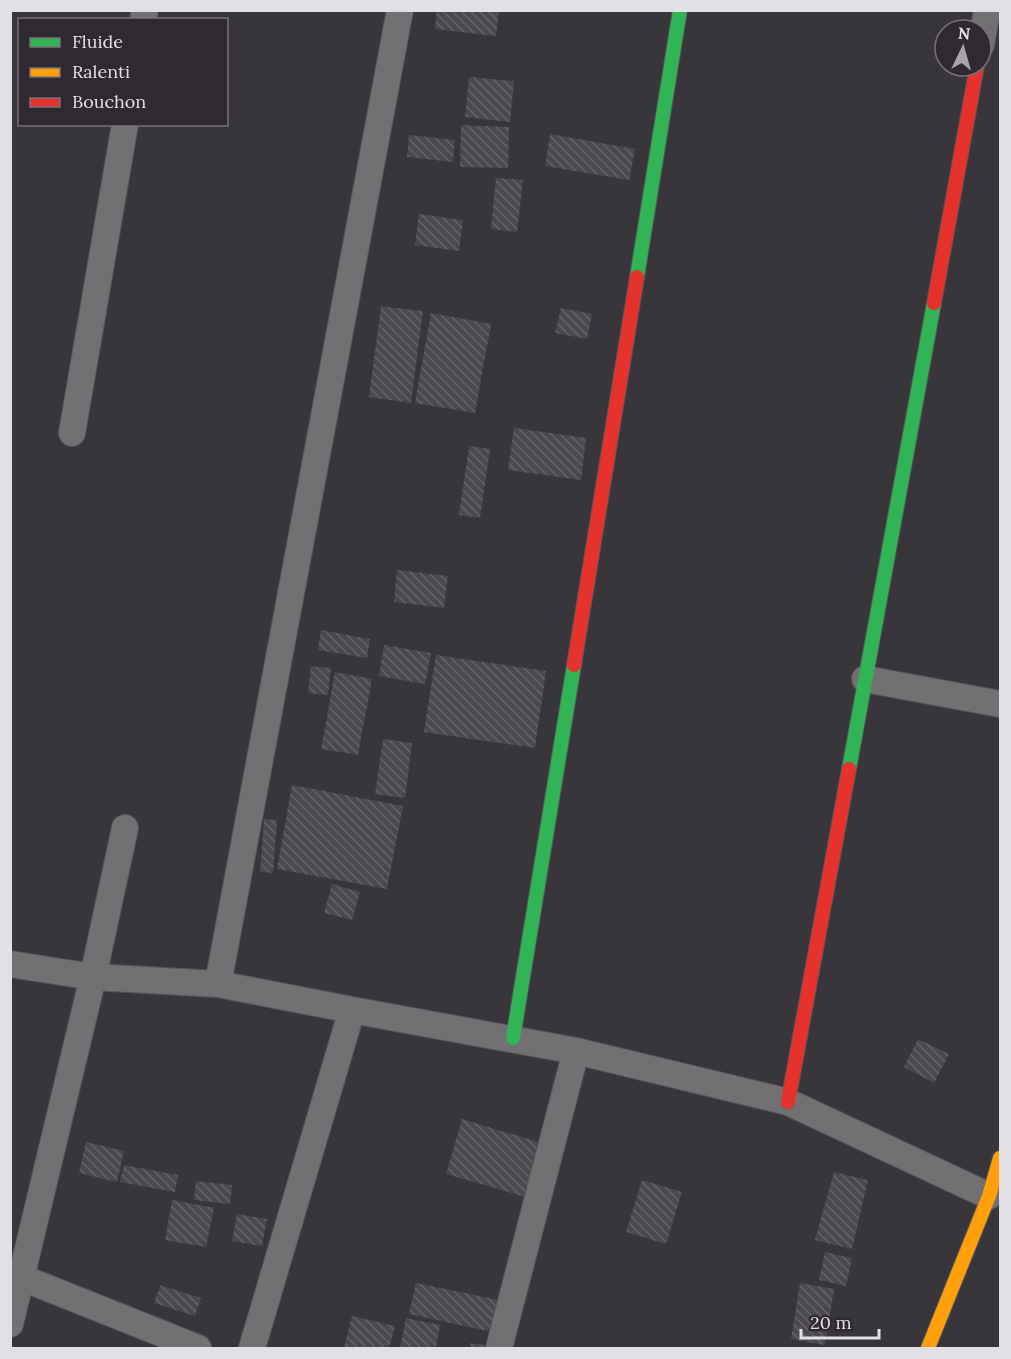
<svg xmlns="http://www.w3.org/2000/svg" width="1011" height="1359" font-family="Lora,serif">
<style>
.building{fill:url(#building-back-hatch)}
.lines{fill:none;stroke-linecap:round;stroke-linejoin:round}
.street-casing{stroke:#565458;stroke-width:28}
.fast-casing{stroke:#565458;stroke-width:16}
.slow-casing{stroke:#565458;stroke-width:16}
.jam-casing{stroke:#565458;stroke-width:16}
.street{stroke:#737074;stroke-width:26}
.fast{stroke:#30b455;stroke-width:14}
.slow{stroke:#ff9f0a;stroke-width:14}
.jam{stroke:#e5322d;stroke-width:14}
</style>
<defs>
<pattern id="building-back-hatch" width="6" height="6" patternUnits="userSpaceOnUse" patternTransform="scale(1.5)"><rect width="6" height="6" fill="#4c494e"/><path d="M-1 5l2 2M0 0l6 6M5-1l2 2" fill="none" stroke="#666367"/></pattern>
</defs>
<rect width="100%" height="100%" fill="#38353b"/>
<path class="building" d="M 437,10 L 499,11 L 496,36 L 435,29 Z
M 469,77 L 514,81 L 510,122 L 465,117 Z
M 461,125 L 509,127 L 508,168 L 460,167 Z
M 550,134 L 635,149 L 629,180 L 545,166 Z
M 409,135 L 455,140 L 453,162 L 407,157 Z
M 496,178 L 523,180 L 517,232 L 491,229 Z
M 419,214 L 463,220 L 459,251 L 415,245 Z
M 381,306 L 423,311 L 411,403 L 369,397 Z
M 561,308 L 592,314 L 587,339 L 555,333 Z
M 431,313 L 491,324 L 475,413 L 415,403 Z
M 514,428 L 586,438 L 581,480 L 508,470 Z
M 469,446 L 490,449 L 480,518 L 459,515 Z
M 397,570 L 448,576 L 444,608 L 394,602 Z
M 321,630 L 370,639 L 367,658 L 318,650 Z
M 384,645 L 431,653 L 425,684 L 379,676 Z
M 436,655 L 546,671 L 535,748 L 424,732 Z
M 311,666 L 331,668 L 328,695 L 308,693 Z
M 335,672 L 372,679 L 358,755 L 321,749 Z
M 383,739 L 412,743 L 405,798 L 375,794 Z
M 292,785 L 403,806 L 387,889 L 277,869 Z
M 264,819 L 277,820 L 273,873 L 260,872 Z
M 332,884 L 360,892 L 352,920 L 324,913 Z
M 918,1039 L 949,1054 L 934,1083 L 904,1067 Z
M 462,1119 L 545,1144 L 529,1198 L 446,1174 Z
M 86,1142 L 124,1151 L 117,1182 L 79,1173 Z
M 124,1165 L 178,1175 L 175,1192 L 120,1182 Z
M 834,1172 L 868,1180 L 852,1249 L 815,1240 Z
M 642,1180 L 682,1192 L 666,1244 L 626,1232 Z
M 196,1181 L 232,1185 L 230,1204 L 194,1200 Z
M 172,1200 L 214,1208 L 206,1247 L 165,1240 Z
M 237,1214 L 267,1219 L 262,1246 L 232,1241 Z
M 825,1252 L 852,1258 L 846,1286 L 819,1280 Z
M 416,1283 L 499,1300 L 492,1332 L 409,1314 Z
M 800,1283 L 834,1289 L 825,1345 L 791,1339 Z
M 160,1285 L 201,1298 L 195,1316 L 154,1303 Z
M 352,1316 L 395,1326 L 389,1348 L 344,1348 Z
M 406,1318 L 440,1325 L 436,1348 L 400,1348 Z
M 471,1343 L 494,1347 L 494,1348 L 470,1348 Z"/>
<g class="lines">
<defs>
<path id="street" d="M 143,20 L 145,10
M 981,45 L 987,10
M 72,433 L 125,124
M 865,679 L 1000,704
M 10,964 L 93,977 L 218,984 L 352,1010 L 576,1051 L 788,1102 L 989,1196
M 218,984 L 400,10
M 10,1273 L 198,1348
M 10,1324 L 93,977 L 125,828
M 252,1348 L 352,1010
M 499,1348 L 576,1051"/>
<path id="fast" d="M 637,277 L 680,10
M 849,769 L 934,303
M 513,1038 L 574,665"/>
<path id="slow" d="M 928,1348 L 989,1196 L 1000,1158"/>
<path id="jam" d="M 934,303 L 977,66
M 574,665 L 637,277
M 788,1102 L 849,769"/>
</defs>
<use href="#street" class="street-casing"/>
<use href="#fast" class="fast-casing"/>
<use href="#slow" class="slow-casing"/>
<use href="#jam" class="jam-casing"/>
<use href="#street" class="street"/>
<use href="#fast" class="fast"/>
<use href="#slow" class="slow"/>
<use href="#jam" class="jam"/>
</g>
<rect width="1011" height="1359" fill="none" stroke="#e2dfe5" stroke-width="24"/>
<rect x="18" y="18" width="210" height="108" fill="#2f2932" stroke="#77727a" stroke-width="1.5"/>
<rect x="30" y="38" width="30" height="9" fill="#30b455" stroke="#77727a" stroke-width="1.5"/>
<text x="72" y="48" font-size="18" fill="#e2dfe5">Fluide</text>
<rect x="30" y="68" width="30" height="9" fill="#ff9f0a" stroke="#77727a" stroke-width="1.5"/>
<text x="72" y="78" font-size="18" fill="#e2dfe5">Ralenti</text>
<rect x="30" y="98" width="30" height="9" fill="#e5322d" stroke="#77727a" stroke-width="1.5"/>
<text x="72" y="108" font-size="18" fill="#e2dfe5">Bouchon</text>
<g transform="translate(963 48) rotate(5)"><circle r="28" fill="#2f2932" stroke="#77727a" stroke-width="1.5"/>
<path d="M0-4.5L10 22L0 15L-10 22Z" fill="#a6a4aa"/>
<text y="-9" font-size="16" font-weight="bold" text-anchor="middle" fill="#e2dfe5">N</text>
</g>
<path d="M801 1329v9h78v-9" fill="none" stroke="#e2dfe5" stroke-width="3"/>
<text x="810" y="1329" font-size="18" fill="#e2dfe5" stroke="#2f2932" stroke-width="4.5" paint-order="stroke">20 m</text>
</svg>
